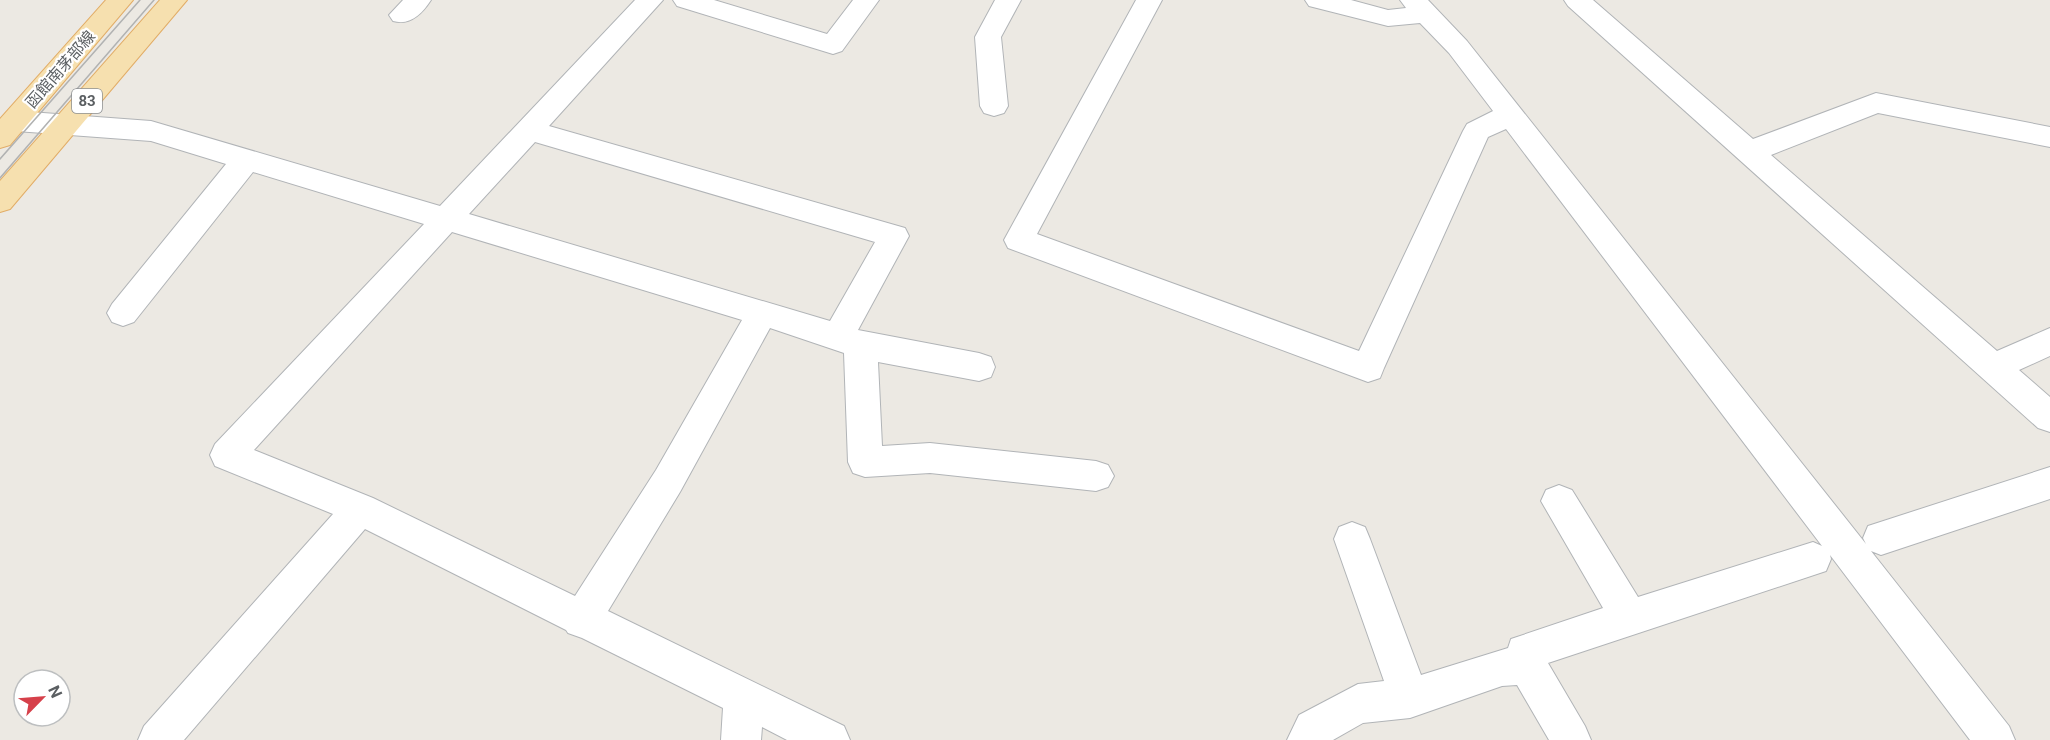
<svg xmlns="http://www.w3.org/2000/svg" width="2050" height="740" font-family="Roboto,'Noto Sans JP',sans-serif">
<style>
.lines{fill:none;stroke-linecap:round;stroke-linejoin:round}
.minor-casing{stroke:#b1b4b7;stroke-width:2}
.major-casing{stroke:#e2ad67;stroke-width:2}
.minor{fill:#fff;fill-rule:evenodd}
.major{fill:#f6e0af;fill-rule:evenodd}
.tram{stroke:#b1b2b2;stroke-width:1.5}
.labels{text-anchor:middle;stroke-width:4.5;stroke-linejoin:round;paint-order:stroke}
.shield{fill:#fff;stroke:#8c8f91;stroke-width:1.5}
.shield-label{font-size:15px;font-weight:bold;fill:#5b5f62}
.street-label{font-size:16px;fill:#5b5f62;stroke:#fff}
</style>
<rect width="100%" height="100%" fill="#ece9e3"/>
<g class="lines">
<defs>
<path id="minor" d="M 403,0 L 431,0 C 422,14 410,26 393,21 L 389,15 Z
M 635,0 L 663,0 L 549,126 L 905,228 L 909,236 L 858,330 L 979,353 L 991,357 L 995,367 L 991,377 L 979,381 L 878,362 L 882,446 L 930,443 L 1096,461 L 1108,465 L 1114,476 L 1108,487 L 1096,491 L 930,473 L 865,477 L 853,473 L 848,462 L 844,353 L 770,328 L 680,492 L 608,611 L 844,726 L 850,740 L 787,740 L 762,727 L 761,740 L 721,740 L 723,708 L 582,638 L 568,633 L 566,630 L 365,529 L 184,740 L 138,740 L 144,726 L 333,514 L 215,466 L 210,455 L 215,444 L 424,224 L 253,172 L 134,322 L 123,326 L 112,322 L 107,313 L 112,304 L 226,164 L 151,141 L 16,131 L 6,128 L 2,121 L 6,114 L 16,111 L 151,121 L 440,206 ZM 535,142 L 875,242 L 830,321 L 469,214 ZM 452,232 L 742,320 L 656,470 L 575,596 L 373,498 L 254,450 Z
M 673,0 L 714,0 L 827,34 L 853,0 L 879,0 L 842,51 L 833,54 L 677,6 Z
M 995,0 L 1021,0 L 1001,37 L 1008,106 L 1004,113 L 994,116 L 984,113 L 980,106 L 975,37 Z
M 1136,0 L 1162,0 L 1037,234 L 1359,351 L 1463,131 L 1467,124 L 1493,111 L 1449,53 L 1420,23 L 1388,26 L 1309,6 L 1305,0 L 1351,0 L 1388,10 L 1406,8 L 1400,0 L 1428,0 L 1467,41 L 1866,544 L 1863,538 L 1868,526 L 2050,467 L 2050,499 L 1881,555 L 1871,551 L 2009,726 L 2015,740 L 1970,740 L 1830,555 L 1831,559 L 1826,571 L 1548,663 L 1585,726 L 1591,740 L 1549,740 L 1517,685 L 1502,686 L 1410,718 L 1363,723 L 1333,740 L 1287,740 L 1299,715 L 1358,684 L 1384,681 L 1334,539 L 1339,527 L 1352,522 L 1365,527 L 1370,539 L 1421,675 L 1508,648 L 1511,639 L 1603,608 L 1541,501 L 1546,490 L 1559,485 L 1572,490 L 1638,597 L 1813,542 L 1822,546 L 1506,129 L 1488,137 L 1384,368 L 1380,378 L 1368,382 L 1008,248 L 1004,240 Z
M 1564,0 L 1593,0 L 1753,139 L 1876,93 L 2050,127 L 2050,147 L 1878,113 L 1771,155 L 1997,351 L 2050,328 L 2050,356 L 2019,370 L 2050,397 L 2050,432 L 2038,428 L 1568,6 Z"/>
<path id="major" d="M 106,0 L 133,0 L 10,145 L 0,148 L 0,119 Z
M 160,0 L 187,0 L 10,209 L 0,212 L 0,181 Z"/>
</defs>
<use href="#minor" class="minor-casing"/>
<use href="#major" class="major-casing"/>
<use href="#minor" class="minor"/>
<use href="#major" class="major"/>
<path class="tram" d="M 0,159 L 140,0
M 0,178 L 154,0"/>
</g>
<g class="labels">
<rect class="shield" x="72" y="89" width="30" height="24" rx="4.5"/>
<g class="shield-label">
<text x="87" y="106">83</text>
</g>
<g class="street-label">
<text transform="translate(60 69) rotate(-49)" y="6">函館南茅部線</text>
</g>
</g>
<g transform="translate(42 698) rotate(65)"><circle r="28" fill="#ffffff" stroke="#bdbfc0" stroke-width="1.5"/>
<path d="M0-4.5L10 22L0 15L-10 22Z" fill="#d6404a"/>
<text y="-9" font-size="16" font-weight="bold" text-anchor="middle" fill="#5b5f62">N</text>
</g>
</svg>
